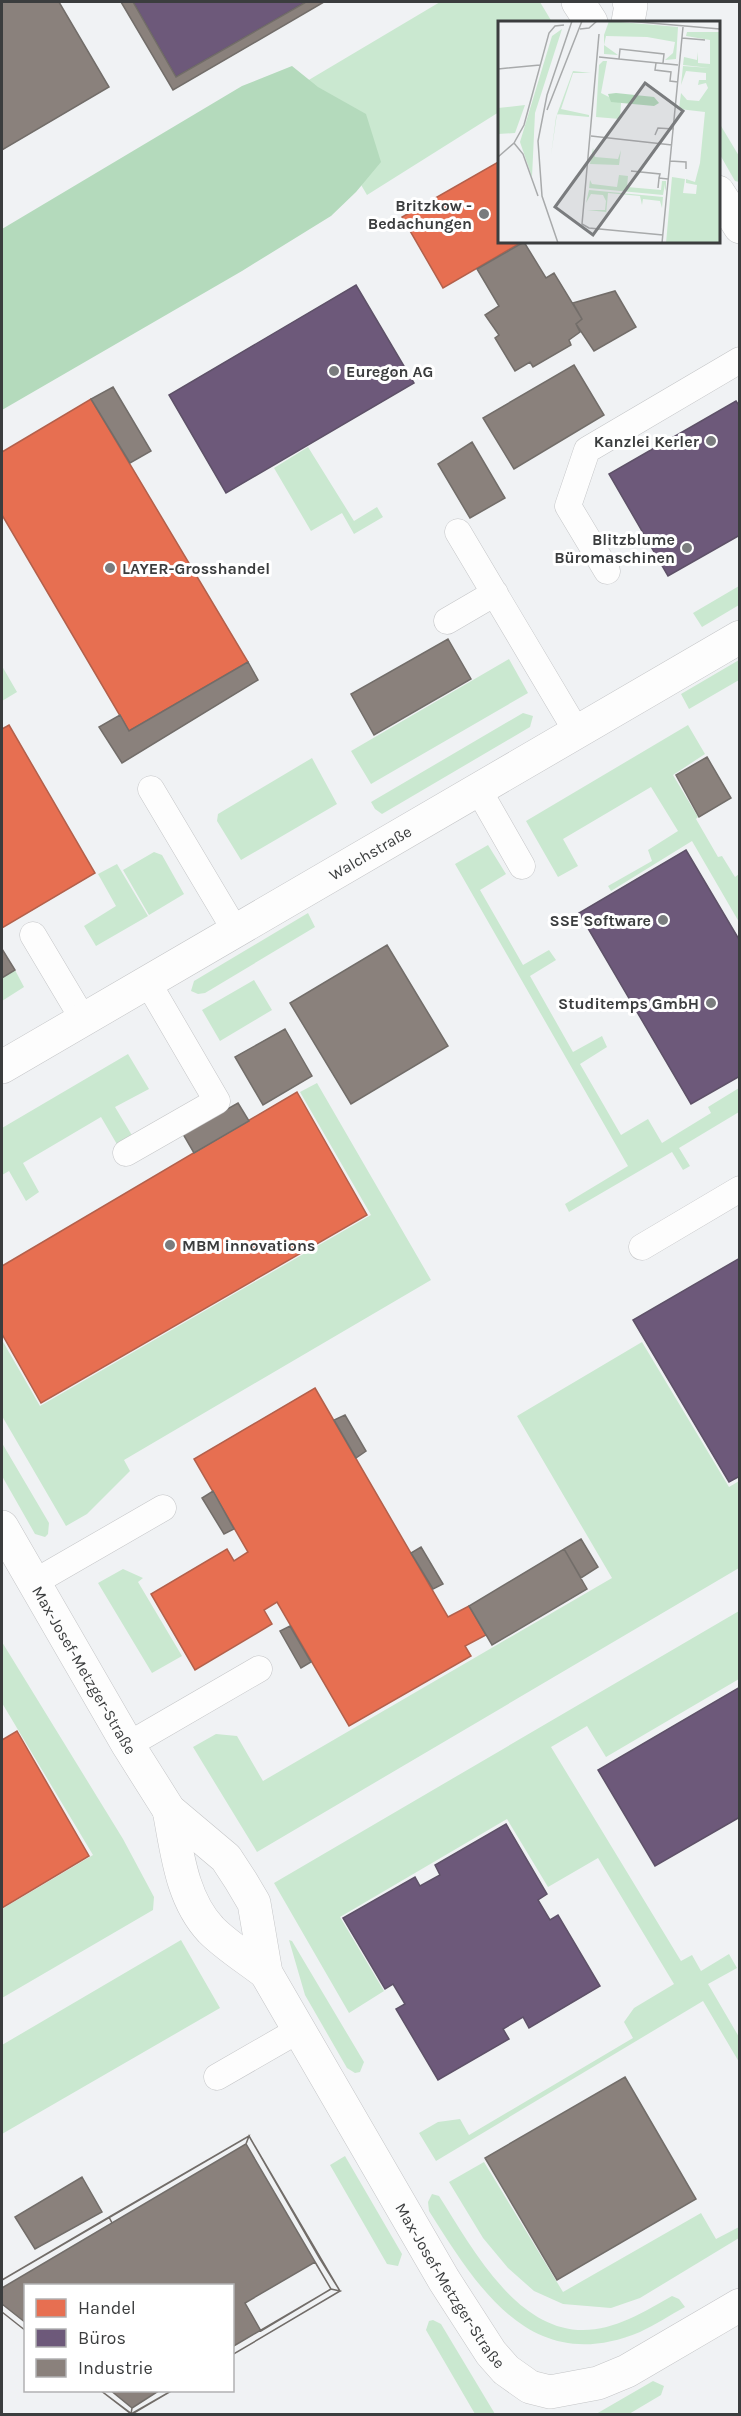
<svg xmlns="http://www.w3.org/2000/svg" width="741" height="2416" font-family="Karla,sans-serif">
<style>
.green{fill:#cae8d0}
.forest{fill:#b4dabc}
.shops{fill:#e76f51;stroke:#b3604b;stroke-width:1.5}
.offices{fill:#6d597a;stroke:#5e5168;stroke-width:1.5}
.industry{fill:#8a817c;stroke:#726d69;stroke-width:1.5;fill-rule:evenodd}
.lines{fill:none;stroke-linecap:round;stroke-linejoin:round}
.lane-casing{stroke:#c4c5c7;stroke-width:27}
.street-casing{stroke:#c4c5c7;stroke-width:34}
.secondary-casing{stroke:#c4c5c7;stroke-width:34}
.lane{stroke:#fdfdfd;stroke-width:26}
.street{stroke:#fdfdfd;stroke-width:33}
.secondary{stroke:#fdfdfd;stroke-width:33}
.poi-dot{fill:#7a7c7e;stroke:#fff;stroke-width:2}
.labels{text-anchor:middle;stroke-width:6;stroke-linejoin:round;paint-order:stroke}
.poi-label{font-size:16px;font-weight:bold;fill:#3b3d3e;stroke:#fff;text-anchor:end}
.street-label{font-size:16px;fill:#3b3d3e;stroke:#fff}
.inset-road{fill:none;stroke:#a8aaab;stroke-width:1.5}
.view{fill:#7a7c7e;fill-opacity:0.15;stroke:#7a7c7e;stroke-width:3}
.inset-edge{fill:none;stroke:#3b3d3e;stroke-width:3}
</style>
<rect width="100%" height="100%" fill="#f0f2f4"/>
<path class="green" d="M 440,2 L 540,2 L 552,22 L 500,22 L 499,112 L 367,195 L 302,84 Z
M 718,121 L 739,156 L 739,182 L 735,181 L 719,153 Z
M 308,447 L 354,521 L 377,507 L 383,517 L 354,534 L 342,513 L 311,531 L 274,468 Z
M 739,586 L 739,605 L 702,627 L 693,613 Z
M 509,659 L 528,693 L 371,784 L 351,751 Z
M 739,660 L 739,680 L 689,709 L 681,694 Z
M 2,666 L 17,692 L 2,701 Z
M 523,713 L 533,716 L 530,727 L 382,814 L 375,809 L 371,802 Z
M 688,725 L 705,754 L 673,775 L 698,817 L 696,819 L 718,857 L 722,856 L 735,877 L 739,874 L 739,922 L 692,841 L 611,891 L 608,886 L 652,861 L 648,850 L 678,831 L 651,787 L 563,839 L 578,866 L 558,877 L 526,821 Z
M 312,758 L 337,804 L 241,860 L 217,821 L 218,814 Z
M 488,845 L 506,874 L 480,890 L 523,965 L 549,950 L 556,960 L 530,976 L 573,1052 L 602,1036 L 607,1047 L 580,1064 L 621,1135 L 648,1119 L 662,1143 L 711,1113 L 708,1107 L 739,1088 L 739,1112 L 679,1148 L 690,1166 L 683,1170 L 672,1152 L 569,1212 L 565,1204 L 628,1166 L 455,864 Z
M 154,852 L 162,855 L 184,894 L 149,915 L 123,870 Z
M 117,864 L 148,916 L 96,946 L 84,926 L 116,906 L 98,874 Z
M 308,913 L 315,927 L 205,993 L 198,994 L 191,991 L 194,981 Z
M 15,970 L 24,987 L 2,1001 L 2,978 Z
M 254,980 L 272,1010 L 220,1041 L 202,1010 Z
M 128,1054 L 149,1089 L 115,1107 L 133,1137 L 118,1146 L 101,1117 L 23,1163 L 39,1192 L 26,1201 L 9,1171 L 2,1175 L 2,1128 Z
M 317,1083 L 431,1280 L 124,1460 L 130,1471 L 87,1514 L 66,1526 L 2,1416 L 2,1340 L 40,1406 L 371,1215 L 300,1092 Z
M 642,1342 L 729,1487 L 739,1481 L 739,1568 L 257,1852 L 193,1747 L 216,1734 L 237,1736 L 263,1781 L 612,1578 L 517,1416 Z
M 2,1443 L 49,1523 L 48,1534 L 45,1537 L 35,1534 L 2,1476 Z
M 123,1569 L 143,1578 L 138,1582 L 182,1656 L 152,1673 L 98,1583 Z
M 739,1611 L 739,1679 L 606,1757 L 587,1726 L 551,1747 L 681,1961 L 692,1955 L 701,1971 L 729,1954 L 737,1968 L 708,1984 L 739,2037 L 739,2062 L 703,2001 L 436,2161 L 419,2133 L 438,2122 L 460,2119 L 469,2135 L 633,2038 L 624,2022 L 634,2008 L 674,1984 L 598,1858 L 548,1887 L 507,1819 L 340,1917 L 384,1991 L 349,2013 L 274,1883 Z
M 2,1642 L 123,1839 L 154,1897 L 153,1910 L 2,1998 L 2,1909 L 93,1855 L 2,1703 Z
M 181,1940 L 220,2008 L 2,2134 L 2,2045 Z
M 289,1940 L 292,1941 L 364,2062 L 360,2072 L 355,2073 L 347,2068 L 305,1995 Z
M 345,2156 L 402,2254 L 398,2266 L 387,2264 L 330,2165 Z
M 484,2162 L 563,2292 L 701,2213 L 716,2239 L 739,2227 L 739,2238 L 640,2298 L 611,2308 L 563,2304 L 534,2291 L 508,2268 L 483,2238 L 449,2182 Z
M 432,2194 L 439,2196 C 471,2246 515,2330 583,2330 C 615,2330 644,2312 672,2296 L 679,2299 L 685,2307 C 670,2315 655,2325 640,2332 C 532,2377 479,2290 429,2211 L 428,2202 Z
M 433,2320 L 441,2324 L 495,2414 L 475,2414 L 426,2330 L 429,2321 Z
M 653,2381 L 664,2386 L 661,2395 L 629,2414 L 596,2414 Z"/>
<path class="forest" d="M 292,66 L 318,87 L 366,114 L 381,162 L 356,192 L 331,216 L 242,271 L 2,410 L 2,229 L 242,86 Z"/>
<path class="shops" d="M 500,161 L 500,242 L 522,242 L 443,288 L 402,217 Z
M 91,399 L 248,662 L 129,731 L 2,515 L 2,452 Z
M 9,725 L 95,873 L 2,928 L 2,729 Z
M 297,1092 L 367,1215 L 41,1403 L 2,1334 L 2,1266 Z
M 315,1388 L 448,1617 L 469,1606 L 486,1635 L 465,1646 L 471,1656 L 349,1726 L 277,1602 L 264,1610 L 272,1624 L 195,1670 L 151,1594 L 227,1549 L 234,1561 L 248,1552 L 194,1459 Z
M 17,1731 L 89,1856 L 2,1908 L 2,1740 Z"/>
<path class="offices" d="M 133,2 L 306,2 L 176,77 Z
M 356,285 L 414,383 L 226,493 L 169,395 Z
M 736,401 L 740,407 L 740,535 L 668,576 L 609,474 Z
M 686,850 L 740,941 L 740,1076 L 691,1104 L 579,913 Z
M 740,1258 L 740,1476 L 729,1482 L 633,1320 Z
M 740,1687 L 740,1817 L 655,1866 L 598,1770 Z
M 506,1824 L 547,1894 L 538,1900 L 550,1920 L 558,1915 L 600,1986 L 529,2028 L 523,2017 L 503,2029 L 509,2039 L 438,2080 L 396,2009 L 405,2004 L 393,1984 L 385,1989 L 343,1918 L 415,1877 L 420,1886 L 440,1875 L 435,1865 Z"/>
<path class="industry" d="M 2,2 L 59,2 L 109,87 L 2,150 Z
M 121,2 L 133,2 L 176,77 L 306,2 L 324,2 L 173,90 Z
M 524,242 L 546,278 L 554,273 L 582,319 L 576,324 L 580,332 L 569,340 L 571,345 L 533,367 L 530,362 L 515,371 L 495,338 L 499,335 L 485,315 L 499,306 L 477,269 Z
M 615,291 L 636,327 L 594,351 L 576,324 L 582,319 L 573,303 Z
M 574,365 L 604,415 L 514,469 L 483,418 Z
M 113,387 L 151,451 L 130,463 L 91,399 Z
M 472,442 L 505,498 L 470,518 L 438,464 Z
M 448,639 L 471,679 L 374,735 L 351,694 Z
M 248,662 L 258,680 L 122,763 L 99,727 L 120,715 L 129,731 Z
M 707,757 L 731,798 L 699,817 L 676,775 Z
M 387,945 L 448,1046 L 351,1104 L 290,1003 Z
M 2,949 L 15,970 L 2,978 Z
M 285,1029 L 312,1076 L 263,1105 L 235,1057 Z
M 238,1103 L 249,1121 L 194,1153 L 183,1134 Z
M 345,1415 L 366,1451 L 356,1458 L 334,1420 Z
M 213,1491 L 234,1529 L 224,1534 L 202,1498 Z
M 581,1539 L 598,1567 L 581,1578 L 564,1549 Z
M 421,1547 L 443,1584 L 433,1589 L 411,1553 Z
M 564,1549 L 587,1589 L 492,1645 L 469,1606 Z
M 290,1626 L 311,1662 L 301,1668 L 280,1631 Z
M 625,2077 L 696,2199 L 557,2280 L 485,2158 Z
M 249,2136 L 340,2291 L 232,2355 L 232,2286 L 26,2286 L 26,2331 L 2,2312 L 2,2280 ZM 315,2262 L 331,2289 L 261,2331 L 245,2303 Z
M 249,2136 L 320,2259 L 340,2291 L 331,2289 L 246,2144 Z
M 249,2136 L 246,2144 L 112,2223 L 109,2217 Z
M 82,2177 L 102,2212 L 35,2249 L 15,2217 Z
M 109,2217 L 112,2223 L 2,2288 L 2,2280 Z
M 331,2289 L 340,2291 L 232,2355 L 232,2347 Z
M 2,2304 L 26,2323 L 26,2331 L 2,2312 Z
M 100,2390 L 173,2390 L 132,2414 Z
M 100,2390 L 110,2390 L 132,2408 L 131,2414 Z
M 160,2390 L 173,2390 L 131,2414 L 132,2408 Z"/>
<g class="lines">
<defs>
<path id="lane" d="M 458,532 L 577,732
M 607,571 L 568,506 L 587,450 L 740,360
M 447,621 L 495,593
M 151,789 L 235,930
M 478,789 L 522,866
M 33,935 L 83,1019
M 126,1153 L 217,1101 L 147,981
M 642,1247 L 740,1189
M 33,1583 L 163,1508
M 128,1745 L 259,1669
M 217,2077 L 297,2031"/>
<g id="street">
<path id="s1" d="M 2,1067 L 740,637"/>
<path id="s2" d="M 2,1527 L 128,1745 L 169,1810 L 226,1858 L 241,1881 L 254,1903 L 266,1973 L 444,2280 L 491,2353 L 506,2370 L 530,2387 L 550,2392 L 598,2383 L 627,2371 L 740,2305"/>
<path d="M 169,1810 C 177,1851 181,1898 211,1930 C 227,1946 248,1959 266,1973"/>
</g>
<path id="secondary" d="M 578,2 L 591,22
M 628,22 L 631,5 L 629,2
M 718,192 L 740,227"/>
</defs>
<use href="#lane" class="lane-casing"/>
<use href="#street" class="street-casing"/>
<use href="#secondary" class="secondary-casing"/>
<use href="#lane" class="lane"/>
<use href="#street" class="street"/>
<use href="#secondary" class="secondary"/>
</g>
<g class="poi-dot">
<circle cx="484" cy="214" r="6"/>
<circle cx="334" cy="371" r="6"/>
<circle cx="711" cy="441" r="6"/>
<circle cx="687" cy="548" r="6"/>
<circle cx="110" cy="568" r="6"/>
<circle cx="663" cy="920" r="6"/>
<circle cx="711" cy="1003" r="6"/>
<circle cx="170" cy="1245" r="6"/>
</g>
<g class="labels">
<g class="poi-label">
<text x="472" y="211">Britzkow -<tspan x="472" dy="18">Bedachungen</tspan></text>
<text x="346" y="377" text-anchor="start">Euregon AG</text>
<text x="699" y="447">Kanzlei Kerler</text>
<text x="675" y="545">Blitzblume<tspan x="675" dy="18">Büromaschinen</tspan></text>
<text x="122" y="574" text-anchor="start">LAYER-Grosshandel</text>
<text x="651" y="926">SSE Software</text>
<text x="699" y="1009">Studitemps GmbH</text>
<text x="182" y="1251" text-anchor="start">MBM innovations</text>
</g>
<g class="street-label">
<text dy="6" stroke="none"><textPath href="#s1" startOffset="426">Walchstraße</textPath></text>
<text dy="6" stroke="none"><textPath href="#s2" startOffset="165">Max-Josef-Metzger-Straße</textPath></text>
<text dy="6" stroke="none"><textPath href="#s2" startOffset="890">Max-Josef-Metzger-Straße</textPath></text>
</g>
</g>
<g transform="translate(498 21)">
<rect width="222" height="222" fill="#f0f2f4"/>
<path d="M 111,0 L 180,6 L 178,38 L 167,39 L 175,32 L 177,21 L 149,16 L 108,15 L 106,24 L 120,34 L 106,33 L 106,14 ZM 64,8 L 37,92 L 34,156 L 22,121 L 54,15 ZM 189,11 L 222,11 L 222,222 L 168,222 L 174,156 L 187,158 L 185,172 L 198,173 L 199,164 L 188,162 L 188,158 L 197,161 L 202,142 L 207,91 L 181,88 L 183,72 L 189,79 L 201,80 L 210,67 L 208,62 L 200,64 L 201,59 L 208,59 L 208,52 L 188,50 L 183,64 L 185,45 L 212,47 L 185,44 L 186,36 L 199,39 L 200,31 L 200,42 L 212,43 L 212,19 L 188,15 ZM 105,40 L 109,40 L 103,72 L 123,82 L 122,98 L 98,96 L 101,44 ZM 75,50 L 93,52 L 75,52 L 63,88 L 91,94 L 91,96 L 59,93 L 53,134 L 58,96 ZM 27,84 L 17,112 L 0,113 L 0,87 ZM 95,127 L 97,136 L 120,138 L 123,129 L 121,144 L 92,143 ZM 121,154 L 130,155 L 129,166 L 163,169 L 164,160 L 168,160 L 168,167 L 167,170 L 167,163 L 165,174 L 91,167 L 92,159 L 94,163 L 119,166 ZM 91,169 L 165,176 L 164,187 L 162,180 L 145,178 L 144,184 L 142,175 L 110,172 L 107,205 L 108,191 L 89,189 L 107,189 L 108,180 L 105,174 L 93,173 L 88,182 Z" fill="#cae8d0"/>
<path d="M 118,72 L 156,76 L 161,82 L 156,85 L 113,81 L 110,73 Z" fill="#b4dabc"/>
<path class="inset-road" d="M 129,0 L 222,8M 82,8 L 91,7 L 99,0M 101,13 L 84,203 L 91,207 L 165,214M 184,17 L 207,19M 101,36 L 180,44M 121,38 L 122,28 L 166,33 L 165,42M 158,42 L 157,49 L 173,51 L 172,60 L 180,61M 0,48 L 42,44M 49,89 L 84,0M 157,114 L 160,107 L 176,108M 93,115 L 174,124M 16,122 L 25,133 L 40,175M 0,136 L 16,122 L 26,104 L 51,12 L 57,5 L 66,4M 172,140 L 188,141 L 188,148M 133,150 L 162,153 L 161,157M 160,167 L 161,157 L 170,158M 60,222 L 44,175 L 40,120 L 49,74 L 74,0M 164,222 L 185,6"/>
<path class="view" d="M 147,62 L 185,90 L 95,214 L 57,186 Z"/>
<rect width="222" height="222" class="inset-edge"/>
</g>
<rect width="741" height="2416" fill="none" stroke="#3b3d3e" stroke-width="6"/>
<rect x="24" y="2284" width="210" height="108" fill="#ffffff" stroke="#b1b1b2" stroke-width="1.5"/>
<rect x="36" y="2299" width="30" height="18" fill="#e76f51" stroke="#b1b1b2" stroke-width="1.5"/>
<text x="78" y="2314" font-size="18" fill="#3b3d3e">Handel</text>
<rect x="36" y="2329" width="30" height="18" fill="#6d597a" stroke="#b1b1b2" stroke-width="1.5"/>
<text x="78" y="2344" font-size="18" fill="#3b3d3e">Büros</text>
<rect x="36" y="2359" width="30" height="18" fill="#8a817c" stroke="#b1b1b2" stroke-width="1.5"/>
<text x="78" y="2374" font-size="18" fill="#3b3d3e">Industrie</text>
</svg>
